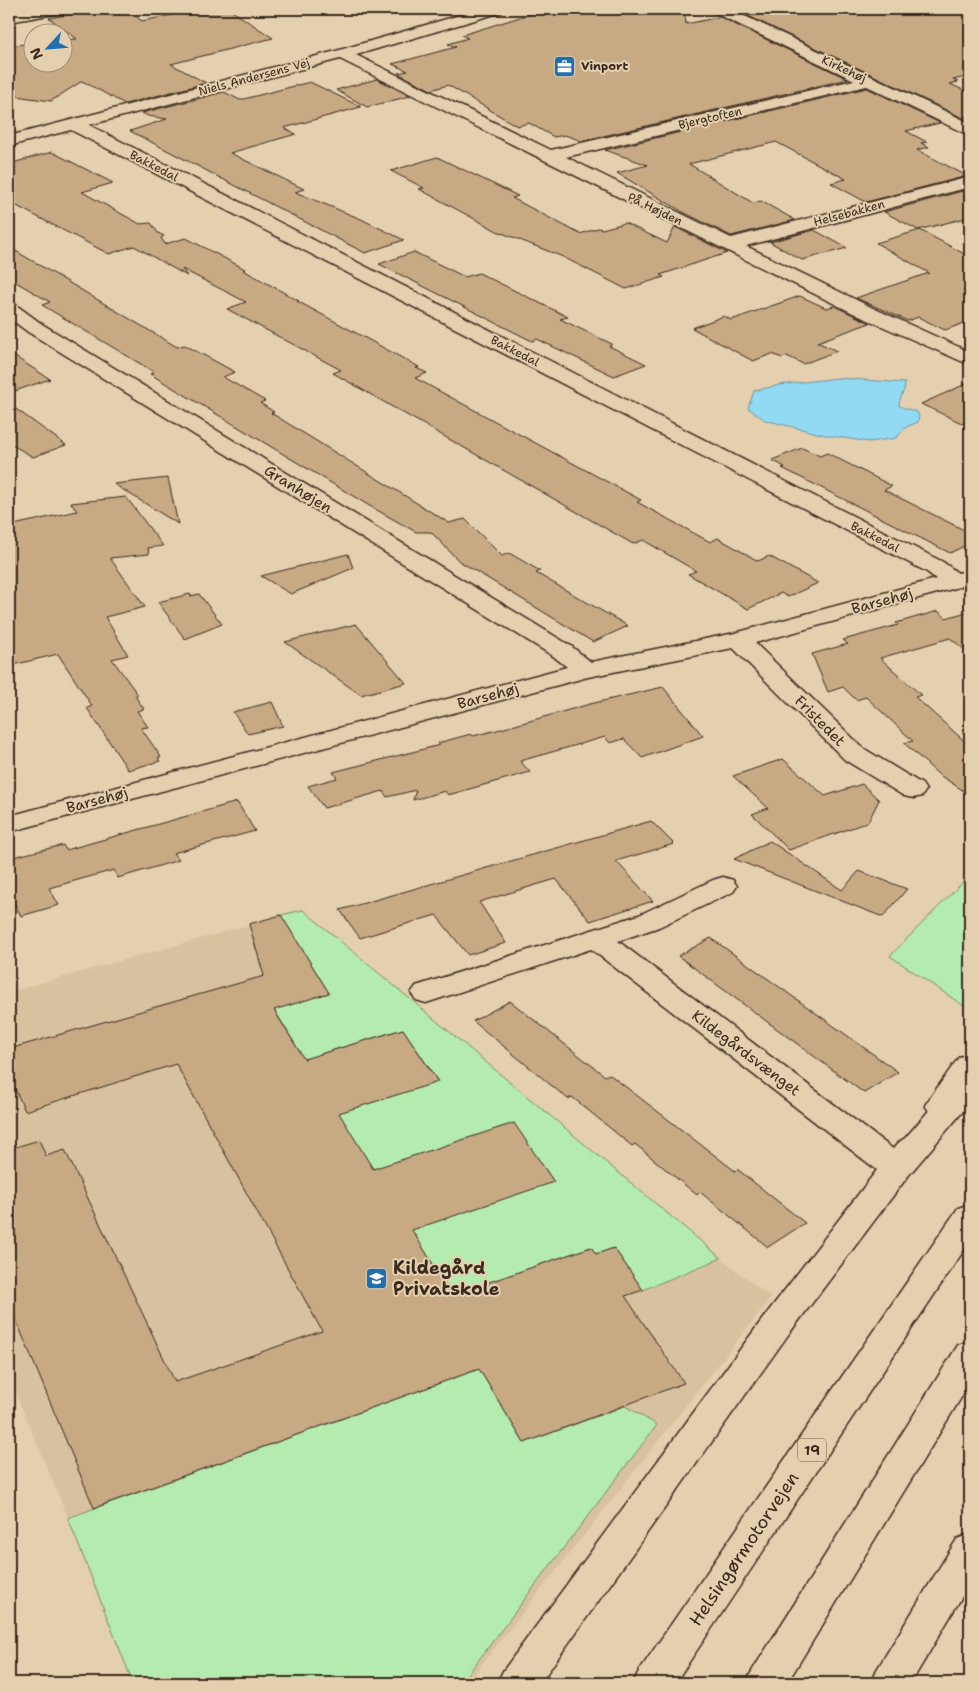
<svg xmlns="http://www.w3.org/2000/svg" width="979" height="1692" font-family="'Shantell Sans',sans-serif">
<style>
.built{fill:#d8c19e}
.green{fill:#b4ecaf;stroke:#788b66}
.water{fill:#92daf4;stroke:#6f949e}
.building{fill:#c7a984;stroke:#3b2a1e}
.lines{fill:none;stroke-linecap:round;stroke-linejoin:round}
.minor-casing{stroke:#3b2a1e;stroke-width:3}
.highway-casing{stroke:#3b2a1e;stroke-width:3}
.minor{fill:#e4cfae;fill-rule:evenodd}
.highway{fill:#e4cfae;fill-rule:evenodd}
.labels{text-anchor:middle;stroke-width:4;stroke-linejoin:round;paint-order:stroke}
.far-poi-label{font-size:12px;font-weight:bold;fill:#3b2a1e;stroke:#e4cfae;text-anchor:start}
.far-street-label{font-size:12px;fill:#3b2a1e;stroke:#e4cfae}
.shield{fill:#e4cfae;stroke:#6e5c49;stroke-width:1}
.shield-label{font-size:14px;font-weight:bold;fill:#3b2a1e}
.street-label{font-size:15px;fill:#3b2a1e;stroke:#e4cfae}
.near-poi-label{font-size:18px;font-weight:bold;fill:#3b2a1e;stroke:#e4cfae;text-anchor:start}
.near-street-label{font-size:18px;fill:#3b2a1e;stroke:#e4cfae}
</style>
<rect width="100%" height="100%" fill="#e4cfae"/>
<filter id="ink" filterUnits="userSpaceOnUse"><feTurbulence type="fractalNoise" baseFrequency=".02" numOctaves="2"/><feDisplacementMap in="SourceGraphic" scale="10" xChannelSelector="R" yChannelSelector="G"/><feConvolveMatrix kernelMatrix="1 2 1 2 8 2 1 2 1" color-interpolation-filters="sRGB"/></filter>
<g filter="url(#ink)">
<path class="built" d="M 303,910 L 659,1208 L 771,1298 L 467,1683 L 133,1683 L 68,1518 L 9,1377 L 9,992 Z"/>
<path class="green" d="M 970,875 L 970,1010 L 890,956 Z
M 303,910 L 721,1258 L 643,1290 L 614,1248 L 596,1254 L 591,1247 L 452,1295 L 397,1206 L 554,1182 L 513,1123 L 387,1192 L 325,1092 L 354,1108 L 438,1081 L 403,1029 L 320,1054 L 316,1079 L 262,989 L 288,1005 L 329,993 L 281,915 Z
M 479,1369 L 524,1443 L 625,1406 L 657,1425 L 461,1683 L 133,1683 L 68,1518 Z"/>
<path class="water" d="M 838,378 L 905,383 C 905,392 899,397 899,406 L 917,412 L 919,416 L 918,422 L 906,427 L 896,438 L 870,442 L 825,435 L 765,420 L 748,408 L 754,391 L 779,385 Z"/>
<path class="building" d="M 100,9 L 126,9 L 142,21 L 203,9 L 229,9 L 273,38 L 171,64 L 206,83 L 125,104 L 82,81 L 51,101 L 9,95 L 9,46 L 32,43 L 32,62 L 62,62 L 62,40 L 77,39 L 49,18 Z
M 546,9 L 684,9 L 686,24 L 720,17 L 848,79 L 582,141 L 565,135 L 554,137 L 529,123 L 517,126 L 448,85 L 431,90 L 398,73 L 408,71 L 392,64 L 456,47 L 448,44 L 468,38 L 462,35 Z
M 760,9 L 970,9 L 970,76 L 953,80 L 958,82 L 950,84 L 970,93 L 970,116 L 963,118 L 742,13 Z
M 377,79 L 410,96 L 367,107 L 336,90 Z
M 310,82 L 361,107 L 284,128 L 296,134 L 230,153 L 304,189 L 295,192 L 361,219 L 404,240 L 365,253 L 130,131 L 167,119 L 148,116 L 142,113 L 224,92 L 240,100 Z
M 867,88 L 940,123 L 906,131 L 927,142 L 921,143 L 929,147 L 917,150 L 967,176 L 866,202 L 831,183 L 846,179 L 776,142 L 689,164 L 753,203 L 761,201 L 795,220 L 731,236 L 683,212 L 617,173 L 648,165 L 605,150 Z
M 52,152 L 113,183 L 82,192 L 140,224 L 151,223 L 158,233 L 164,236 L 161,238 L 165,244 L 186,238 L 245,269 L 243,270 L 299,301 L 297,301 L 419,367 L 416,368 L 427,373 L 415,378 L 641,500 L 637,502 L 710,542 L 718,538 L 758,561 L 769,556 L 818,583 L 788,597 L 781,593 L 748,609 L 688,574 L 696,571 L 643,540 L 633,544 L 333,373 L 341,370 L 227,309 L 246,302 L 182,269 L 187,276 L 134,246 L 109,254 L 9,202 L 9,164 Z
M 437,157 L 518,196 L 512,198 L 580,234 L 598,228 L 602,229 L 625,223 L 667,243 L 675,227 L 727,253 L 660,275 L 664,277 L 626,289 L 563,257 L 497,231 L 419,189 L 424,188 L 391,171 Z
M 970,189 L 970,217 L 918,230 L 884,212 Z
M 814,230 L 847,248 L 802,260 L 770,242 Z
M 920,230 L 970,257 L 970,321 L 945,330 L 918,317 L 908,321 L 856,298 L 929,273 L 876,243 Z
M 9,247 L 177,347 L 185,345 L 235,372 L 223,377 L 265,401 L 260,403 L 274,412 L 271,413 L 449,523 L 465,519 L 502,556 L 509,553 L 540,571 L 536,573 L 628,626 L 593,642 L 459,561 L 431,532 L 416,532 L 368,505 L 150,374 L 154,372 L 42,305 L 50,302 L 9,278 Z
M 414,252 L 465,277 L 479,273 L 568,317 L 560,319 L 612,344 L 609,346 L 646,364 L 614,376 L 537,339 L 532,341 L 379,264 Z
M 800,296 L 826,308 L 834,306 L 870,323 L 817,342 L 837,351 L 803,364 L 787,356 L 782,358 L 772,354 L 753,361 L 692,328 L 724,316 L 731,320 Z
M 9,353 L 50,379 L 9,393 Z
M 970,382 L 970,427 L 921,404 Z
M 9,404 L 66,445 L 33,457 L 9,443 Z
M 802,448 L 820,456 L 827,453 L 892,486 L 884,490 L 970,533 L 970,543 L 950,553 L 782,468 L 785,467 L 772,460 Z
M 168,478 L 178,524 L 114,484 Z
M 126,497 L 163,546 L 148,548 L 149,554 L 110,558 L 145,607 L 105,617 L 128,655 L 112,659 L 138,695 L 135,696 L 144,709 L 137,711 L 148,727 L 141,728 L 161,757 L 158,758 L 160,761 L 128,770 L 87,708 L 92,706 L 58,654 L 9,666 L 9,526 L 77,511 L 71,503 Z
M 348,554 L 353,568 L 291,594 L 261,576 Z
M 190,594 L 191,596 L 199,594 L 222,624 L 185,639 L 158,602 Z
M 938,611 L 946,618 L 970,611 L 970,654 L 950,638 L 880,658 L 921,695 L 915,697 L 970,746 L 970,795 L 938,774 L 904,743 L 913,741 L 866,697 L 856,700 L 843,687 L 828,692 L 812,654 L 848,644 L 843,640 L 898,625 L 896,623 Z
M 356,624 L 406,683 L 361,695 L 285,642 Z
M 663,687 L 703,736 L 642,758 L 624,739 L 610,743 L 605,737 L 520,761 L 530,772 L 448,795 L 445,791 L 413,800 L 416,790 L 387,797 L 383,791 L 324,808 L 308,786 L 337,778 L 333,772 L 440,745 L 438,743 L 471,734 L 473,736 L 501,729 L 590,704 Z
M 272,702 L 283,726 L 248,734 L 233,712 Z
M 783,759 L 825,796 L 862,784 L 879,800 L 868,822 L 789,850 L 752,814 L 768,808 L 733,776 Z
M 237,802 L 255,831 L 173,853 L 179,860 L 118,878 L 114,870 L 49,888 L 59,905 L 21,916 L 9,892 L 9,858 L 63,845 L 66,850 Z
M 651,821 L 674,844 L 616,861 L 653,901 L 590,921 L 556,879 L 479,902 L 506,943 L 468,955 L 436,915 L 360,938 L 340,910 Z
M 770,841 L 842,890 L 859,871 L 907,889 L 883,917 L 734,859 Z
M 281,915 L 329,993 L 274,1010 L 304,1059 L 403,1029 L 438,1082 L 339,1113 L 373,1169 L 514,1123 L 554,1182 L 412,1230 L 452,1295 L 591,1247 L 596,1254 L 614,1248 L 643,1290 L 625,1296 L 684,1383 L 524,1443 L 479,1369 L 94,1508 L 9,1303 L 9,1149 L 39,1140 L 46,1156 L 65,1150 L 175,1382 L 322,1331 L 176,1064 L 25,1111 L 9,1076 L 9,1049 L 264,976 L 249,924 Z
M 711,938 L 898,1072 L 864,1093 L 678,956 Z
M 510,1001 L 605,1076 L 609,1074 L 735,1171 L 737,1169 L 805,1223 L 768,1247 L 700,1192 L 697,1195 L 635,1144 L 632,1146 L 572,1097 L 568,1099 L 473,1021 Z"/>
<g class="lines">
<defs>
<path id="minor" d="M 30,9 L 63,9 L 60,12 L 55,14 L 9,22 L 9,12 Z
M 481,9 L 505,9 L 502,12 L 356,55 L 551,150 L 854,80 L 713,12 L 710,9 L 730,9 L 970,123 L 970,134 L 964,133 L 867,86 L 566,157 L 731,238 L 970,177 L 970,187 L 746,246 L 873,308 L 970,352 L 970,365 L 859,316 L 340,59 L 89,125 L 943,562 L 958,573 L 970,570 L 970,584 L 755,643 L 863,748 L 922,784 L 926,790 L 922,796 L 913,798 L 904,796 L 845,760 L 733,648 L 588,677 L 9,832 L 9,816 L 567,667 L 553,656 L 28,332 L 9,318 L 9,303 L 16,305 L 42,324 L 571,646 L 591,662 L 735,633 L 936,579 L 927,572 L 71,130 L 9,146 L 9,136 L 336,51 Z
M 723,877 L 733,880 L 737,886 L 733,892 L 659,927 L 618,941 L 893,1149 C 902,1137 909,1135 923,1139 L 928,1147 L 908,1176 L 788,1335 L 540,1683 L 497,1683 L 503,1671 L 764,1317 L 877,1170 L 591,949 L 426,1003 L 416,1000 L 411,993 L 416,986 L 639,915 L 713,880 Z
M 970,1054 L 970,1087 L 952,1113 L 941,1116 L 930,1113 L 925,1105 L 959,1057 Z
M 970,1534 L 970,1583 L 911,1683 L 870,1683 L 876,1671 L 957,1539 Z"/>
<path id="highway" d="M 970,1073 L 970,1103 L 908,1176 L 897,1179 L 886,1176 L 881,1168 L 886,1160 L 959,1076 Z
M 970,1204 L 970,1241 L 675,1683 L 633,1683 L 639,1671 L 958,1208 Z
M 970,1341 L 970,1383 L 787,1683 L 746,1683 L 752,1671 L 958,1345 Z"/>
</defs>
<use href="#minor" class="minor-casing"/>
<use href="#highway" class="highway-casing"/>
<use href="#minor" class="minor"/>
<use href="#highway" class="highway"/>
</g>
</g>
<defs>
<symbol id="office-square" viewBox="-11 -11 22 22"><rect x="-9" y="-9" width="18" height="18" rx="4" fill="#1f6fb2" stroke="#e4cfae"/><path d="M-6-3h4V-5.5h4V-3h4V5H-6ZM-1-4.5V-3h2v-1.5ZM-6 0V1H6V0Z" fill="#fff"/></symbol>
<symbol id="school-square" viewBox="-11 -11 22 22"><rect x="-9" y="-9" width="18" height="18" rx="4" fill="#1f6fb2" stroke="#e4cfae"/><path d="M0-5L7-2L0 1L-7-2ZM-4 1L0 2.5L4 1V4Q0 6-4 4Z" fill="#fff"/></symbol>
</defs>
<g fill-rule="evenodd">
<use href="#office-square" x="552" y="54" width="25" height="25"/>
<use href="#school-square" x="364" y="1266" width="25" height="25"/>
</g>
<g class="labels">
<g class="far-poi-label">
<text x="581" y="70">Vinport</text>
</g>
<g class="far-street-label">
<text transform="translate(844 69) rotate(25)" y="4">Kirkehøj</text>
<text transform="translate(254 77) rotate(-15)" y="4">Niels Andersens Vej</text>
<text transform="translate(710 118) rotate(-13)" y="4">Bjergtoften</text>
<text transform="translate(154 166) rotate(27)" y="4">Bakkedal</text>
<text transform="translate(655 209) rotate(26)" y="4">På Højden</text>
<text transform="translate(849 213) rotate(-15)" y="4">Helsebakken</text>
<text transform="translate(515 351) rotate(27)" y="4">Bakkedal</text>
<text transform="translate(875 537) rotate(27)" y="4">Bakkedal</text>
</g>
<rect class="shield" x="798" y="1438.5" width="28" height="23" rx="4"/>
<g class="shield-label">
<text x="812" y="1455">19</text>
</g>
<g class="street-label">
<text transform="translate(298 489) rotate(32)" y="5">Granhøjen</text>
<text transform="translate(882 601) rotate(-15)" y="5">Barsehøj</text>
<text transform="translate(488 696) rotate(-15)" y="5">Barsehøj</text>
<text transform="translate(820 721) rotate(45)" y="5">Fristedet</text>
<text transform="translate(97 800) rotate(-15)" y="5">Barsehøj</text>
<text transform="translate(746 1053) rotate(37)" y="5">Kildegårdsvænget</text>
</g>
<g class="near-poi-label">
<text x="393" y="1274">Kildegård<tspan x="393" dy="21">Privatskole</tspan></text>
</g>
<g class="near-street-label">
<text transform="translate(744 1549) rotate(-56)" y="6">Helsingørmotorvejen</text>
</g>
</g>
<rect width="979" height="1692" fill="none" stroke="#e4cfae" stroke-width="30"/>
<rect x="15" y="15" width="949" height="1662" fill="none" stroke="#3b2a1e" stroke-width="2" filter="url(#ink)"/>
<g transform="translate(48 48) rotate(244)"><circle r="24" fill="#e4cfae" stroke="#a08d74"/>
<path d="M0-4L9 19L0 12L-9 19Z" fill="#1f6fb2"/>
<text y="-8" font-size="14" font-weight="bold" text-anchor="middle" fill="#3b2a1e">N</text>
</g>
</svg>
